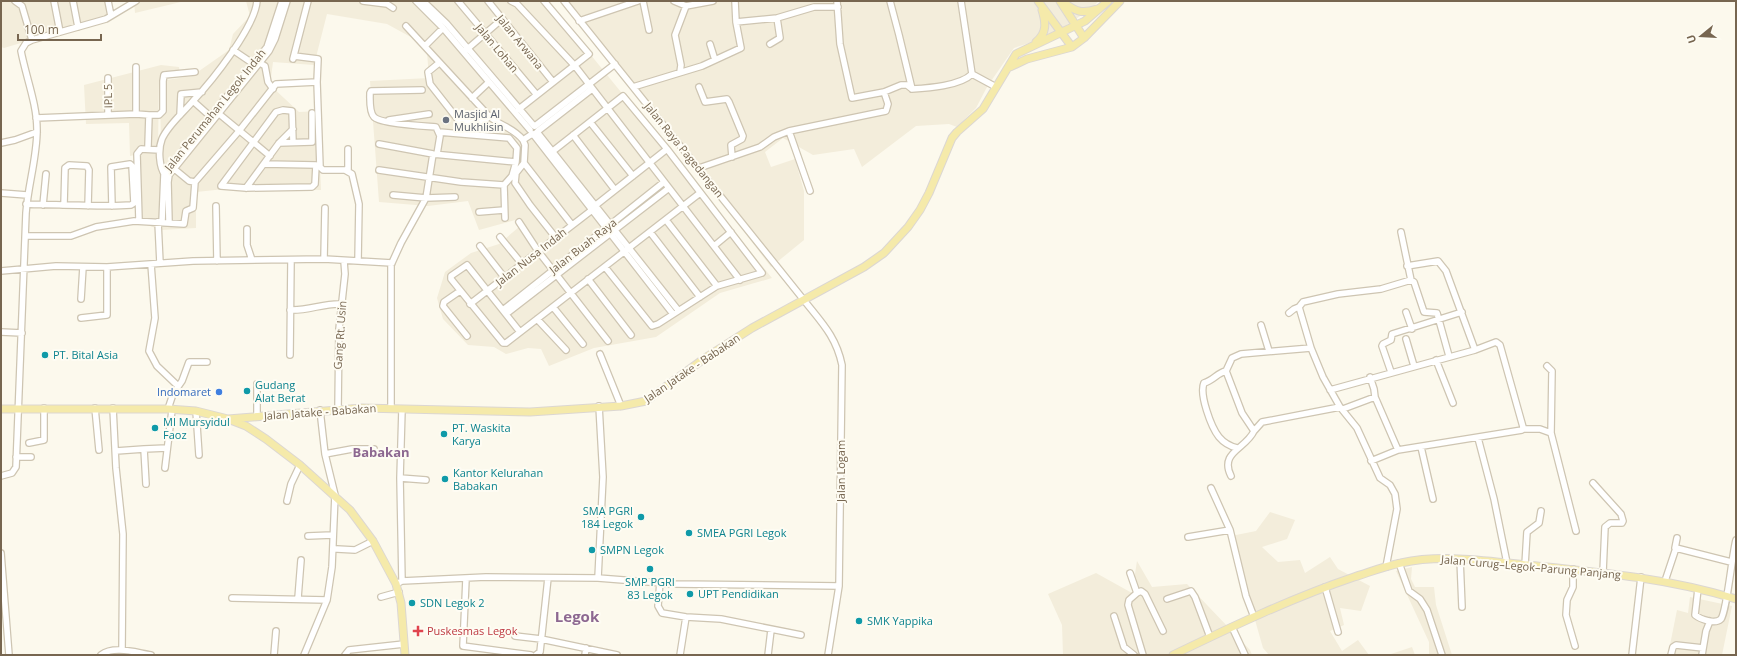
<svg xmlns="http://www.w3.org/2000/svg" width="1737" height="656" font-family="'Open Sans',sans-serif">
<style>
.residential{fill:#f3eddb}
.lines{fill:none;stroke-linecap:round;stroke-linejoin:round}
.minor-casing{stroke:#cec5b2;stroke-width:8}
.major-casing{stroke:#dcd7d2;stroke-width:9}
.minor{stroke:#fff;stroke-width:5.5}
.major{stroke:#f5eaaa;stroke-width:7}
.worship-dot{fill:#6b7280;stroke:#fefcf3;stroke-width:1.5}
.culture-dot{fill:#0f9aa8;stroke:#fefcf3;stroke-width:1.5}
.shop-dot{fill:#3f7fe0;stroke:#fefcf3;stroke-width:1.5}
.health-dot{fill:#e0444e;stroke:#fefcf3;stroke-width:1.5}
.labels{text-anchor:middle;stroke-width:4;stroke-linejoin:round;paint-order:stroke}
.street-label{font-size:11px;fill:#776650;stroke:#fefcf3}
.worship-label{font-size:11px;fill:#5b616d;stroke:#fefcf3;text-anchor:start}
.culture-label{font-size:11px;fill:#0d838f;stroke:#fefcf3;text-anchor:start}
.shop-label{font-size:11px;fill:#366cbe;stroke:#fefcf3;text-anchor:end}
.health-label{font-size:11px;fill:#be3a42;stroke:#fefcf3;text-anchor:start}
.quarter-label{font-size:13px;font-weight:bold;fill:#8d6891;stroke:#fefcf3}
.district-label{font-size:15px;font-weight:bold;fill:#8d6891;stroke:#fefcf3}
</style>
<rect width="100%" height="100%" fill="#fcf9ed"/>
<path class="residential" d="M 1,1 L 109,1 L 108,17 L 4,48 L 1,47 Z
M 134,1 L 185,1 L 135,13 Z
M 246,1 L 547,1 L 772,278 L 720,293 L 656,337 L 594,348 L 549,366 L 541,349 L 528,348 L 506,354 L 494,347 L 468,345 L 443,319 L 437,298 L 445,272 L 471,253 L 499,244 L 519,227 L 519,219 L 479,230 L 468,201 L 428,206 L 379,202 L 370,81 L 429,78 L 427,52 L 418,41 L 387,24 L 327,14 L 314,65 L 273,62 L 270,85 L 299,112 L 318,111 L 321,190 L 234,188 L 196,192 L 196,228 L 161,230 L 139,222 L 139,154 L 130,156 L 129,123 L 86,124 L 84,85 L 161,65 L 179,67 L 180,76 L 159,80 L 158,148 L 161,150 L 160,81 L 192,76 L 229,50 L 233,34 L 250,16 Z
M 566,1 L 1099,1 L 1089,10 L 1051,36 L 1014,48 L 987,87 L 976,108 L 957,127 L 949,124 L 916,126 L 862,167 L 854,149 L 813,155 L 783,138 L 765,152 L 771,167 L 795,159 L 804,191 L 804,240 L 771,267 L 631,83 Z
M 1270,512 L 1295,520 L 1287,539 L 1262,547 L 1278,562 L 1300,560 L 1305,573 L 1330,557 L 1338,569 L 1370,586 L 1361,611 L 1340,608 L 1344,625 L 1330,631 L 1342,651 L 1358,640 L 1369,655 L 1269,655 L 1263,648 L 1231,536 L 1256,531 Z
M 1137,561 L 1152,587 L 1187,584 L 1250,650 L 1252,655 L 1063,655 L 1062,625 L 1048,594 L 1096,573 L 1132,593 Z
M 1412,567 L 1411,579 L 1415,587 L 1434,587 L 1436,605 L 1452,655 L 1429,655 L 1429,642 L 1396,571 Z
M 1690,597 L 1732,606 L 1722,655 L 1668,655 L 1677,610 L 1688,613 Z
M 1412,647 L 1415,655 L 1388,655 Z"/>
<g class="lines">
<defs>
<path id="minor" d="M 15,1 L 22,6 L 32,40
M 54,1 L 60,32
M 73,1 L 78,27
M 108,1 L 111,16
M 363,1 L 387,4 L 393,8
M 416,1 L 443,28 L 530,130
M 423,1 L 447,24 L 534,126
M 458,1 L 537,95
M 488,1 L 553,82
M 511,1 L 517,4 L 575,66 L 740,280
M 564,1 L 803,299 C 821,322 836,336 842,365 L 839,586 L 828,655
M 643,1 L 649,30
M 674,1 L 686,6 L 713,1
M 837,1 L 840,44 L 852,98 L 884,92 L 901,85 L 907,85 L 912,89 C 928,88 960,86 972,74
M 890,1 L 899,35 L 912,89
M 961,1 L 972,74
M 579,21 L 638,1
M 736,22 L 777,18 L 814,7 L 838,7
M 406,26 L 488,115 L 486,120 L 471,123 L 459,121 L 430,84 L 428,72 L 439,63
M 710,44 L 715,60
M 770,44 L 780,38 L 777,18
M 425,46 L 443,28
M 233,50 L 255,65
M 465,51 L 501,20
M 294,56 L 318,59 L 317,82 L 320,167 L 323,170 L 345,170 L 352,174 L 359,204 L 358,261
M 293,59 L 308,1
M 260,63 L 265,66 L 268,82 L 273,89
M 136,67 L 136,114 L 149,115 L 148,146
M 680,72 L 681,65 L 675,35 L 686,6
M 972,74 L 996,87
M 108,78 L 108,115
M 633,87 L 702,66 L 741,48 L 736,22 L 735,1
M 699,87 L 705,102 L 727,99 L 729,102 L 743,136 L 742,139 L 731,145 L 732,157
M 422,90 L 371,91 L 370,93 C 370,99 369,112 374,117 C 381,124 424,126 436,127 L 440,136 L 437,154
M 472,98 L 489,82
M 193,101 L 211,117
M 519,109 L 589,54 L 544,1
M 218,113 L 270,156
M 149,115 L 159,115 L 163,111 L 163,81 L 164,75 L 195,72
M 180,115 L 181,94 L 202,92
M 488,115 C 499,126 513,127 523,140
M 36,118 L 136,114
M 389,120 L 429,114
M 590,122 L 633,176
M 535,126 L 615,64
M 538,131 L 592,89
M 789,131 L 810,191
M 439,132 L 509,138 L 517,148 L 516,162
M 537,132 L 678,310
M 532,134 L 523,140 L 525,145 L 524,163 L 572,225
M 533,134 L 673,314
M 573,135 L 615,190
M 1,143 L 15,140 L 37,132
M 279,143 L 312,142 L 312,113
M 379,144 L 433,154 L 516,162 L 512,176 L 504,185 L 505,218
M 348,149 L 348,171
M 553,151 L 623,96 L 667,149 L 762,273 L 717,286 L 658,324 L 652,326 L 605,267
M 524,163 L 516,173 L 515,183 L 530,205 L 556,238
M 264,164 L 316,165 L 315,184 L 312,187 L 246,188 L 221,186 L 276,112 L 283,110 L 292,111 L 293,142
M 172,167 L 189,181 L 195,182
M 699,168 L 760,147 L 774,137 L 789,131 L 886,111 L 888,104 L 884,92
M 379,170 L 461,182 L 504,185
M 165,175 C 159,167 158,149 162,139 C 168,125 183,113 193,101 C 212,81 255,27 257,1
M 246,188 L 279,143 L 293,129
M 1,193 L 27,195
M 393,195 L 426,198 L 455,197
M 26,204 C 39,205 51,204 63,205 C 86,205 109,207 131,205 L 134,203 L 132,166 L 130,164 L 111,167 L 112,206
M 43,205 L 46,174
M 64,205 L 65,168 L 69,165 L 87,166 L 89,170 L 88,206
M 596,205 L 667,149
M 216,206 L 217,261
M 479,212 L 504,210
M 139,220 L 137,154 L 141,149 L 159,150
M 666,220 L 717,286
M 158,222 L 160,263
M 162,222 L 164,174 L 267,47 L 282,1
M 169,222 L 168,182 L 169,175 L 269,51 L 275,39 L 287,1
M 519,222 L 538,251 L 608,341
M 247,229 L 247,245 L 252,260
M 650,232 L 700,297
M 1401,232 L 1411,280
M 26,236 L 71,236 L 96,227 L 134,221 L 184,224 L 186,211 L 193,208 L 195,182 L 239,131 L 276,84 L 317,82
M 500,237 L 522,264
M 480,246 L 504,277
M 714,246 L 731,232
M 324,259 L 325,208
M 151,264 L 155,318 L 149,351 L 157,366 L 178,386
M 1407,266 L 1438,261 L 1446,271 L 1475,350
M 1,271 L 56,266 L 107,267 L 193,261 L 324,259 L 392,263
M 588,279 L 631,335
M 460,291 L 444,302 L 443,306 L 467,336
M 81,299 L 83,267
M 470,304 L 592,210
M 553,307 L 583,344
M 1299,307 L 1311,348 L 1323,377 L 1340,407 L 1357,428 L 1380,478 L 1390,485 L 1395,494 L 1397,509 L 1386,567
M 290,310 C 308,311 324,303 341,304
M 503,310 L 664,182
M 1406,312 L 1412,329
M 1289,313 L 1294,309 L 1299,307 L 1303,302 L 1338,294 L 1381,289 L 1411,280 L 1414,282 L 1424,312 L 1437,313 L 1449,356
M 506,314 L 669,188
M 81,318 L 107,315 L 107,267
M 537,319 L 566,350
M 1261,325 L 1269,351
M 1,332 L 22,333
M 520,332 L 467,265 L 451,276 L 451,279 L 503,343 L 506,343 L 700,193
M 1406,339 L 1414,366
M 1311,348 L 1241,354 L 1232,358 L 1226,371 L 1242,413 L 1254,431 L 1262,422 L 1340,407
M 600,354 L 621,406
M 290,355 L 291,260
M 1436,360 L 1453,403
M 1547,366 L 1552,371 L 1551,433 L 1576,531
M 1226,371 C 1217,373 1214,380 1204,383 C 1199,394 1211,427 1219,437 C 1224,443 1229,446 1237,448
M 1391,372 L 1382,346 L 1383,344 L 1391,340 L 1392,334 L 1462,312
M 1370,377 L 1374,389 L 1375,397 L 1398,450
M 257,384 L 257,416
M 1330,390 L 1475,350 L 1496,342 L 1500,345 L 1523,427 L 1522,430 L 1398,450 L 1371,461
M 95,408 L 99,450
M 113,408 L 116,468 L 123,534 L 122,650
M 391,408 L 391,265 L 401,243 L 426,198 L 433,154
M 168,409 L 173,394 L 182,381 L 189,362 L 207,362
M 338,409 L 339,329 L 345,274 L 344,261
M 1343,409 L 1375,397
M 196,411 L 199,455
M 1523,429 L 1540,429 L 1551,433
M 1478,438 L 1494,499 L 1507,563
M 29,443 L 44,440 L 44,408
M 1421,447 L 1433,499
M 116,451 L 144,449
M 325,454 L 352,449 L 374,449
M 16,457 L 31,457
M 165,468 L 172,410
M 1,476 L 12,473 L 16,467 L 26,213 C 28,185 37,158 37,130 C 37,104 26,77 21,51 L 26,43 L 32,40 L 106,19 L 136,1
M 1231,476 C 1219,452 1246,449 1254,431
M 400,478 L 426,480
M 1593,483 L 1621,514 L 1623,521 L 1622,523 L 1610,523 L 1605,527 L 1603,572
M 146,484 L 144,449 L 167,448
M 1211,488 L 1230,530
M 287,501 L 291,484 L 300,465
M 308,536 L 332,535
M 1188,537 L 1230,530 L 1246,596 L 1254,617
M 1675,548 L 1677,538
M 337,549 L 355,550 L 373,541
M 1,553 L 9,655
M 1460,559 L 1462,607
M 1399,563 L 1409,591 L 1420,599 L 1427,610 L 1442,655
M 1525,565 L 1527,532 L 1539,523 L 1541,511
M 1573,569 L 1573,587 L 1567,600 L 1566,615 L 1575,646
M 1130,573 L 1137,593 L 1129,600 L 1128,605 L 1143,655
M 598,578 L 603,477 L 599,406
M 466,579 L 463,646 L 531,655
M 402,581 L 400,478 L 402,409
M 1665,581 L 1676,548 L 1731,562
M 660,582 L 658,606 L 662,613 L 686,617 L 721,619 L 801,635
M 396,584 L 402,581 L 486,577 L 598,578 L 674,584 L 839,586
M 1325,587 L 1338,632
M 1698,589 L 1695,615 C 1700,619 1715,625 1721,619 C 1727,611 1732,554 1736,540
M 1137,593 L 1141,591 L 1145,594 L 1163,631
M 381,597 L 399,592
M 232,598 L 327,600
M 298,598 L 301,560
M 1167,599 L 1191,591 L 1195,597 L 1210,637
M 1114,616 L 1124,647 L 1134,655
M 1232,627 L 1245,655
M 515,636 L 541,639 L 617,655
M 101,655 C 114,645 137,653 151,655
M 274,655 L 276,631
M 304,655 L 327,600 L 332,567 L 335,495 L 325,454 L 320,410
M 345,655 L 349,650 L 404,644
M 536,655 L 540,652 L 548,578
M 585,655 L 586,648
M 680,655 L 686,617
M 768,655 L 771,630
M 1632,655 L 1641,577
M 1671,655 L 1673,647 L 1676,645 L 1703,648
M 1702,655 L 1706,631 L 1710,621"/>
<path id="major" d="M 1038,1 L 1072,47
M 1060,1 L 1084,38
M 1063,2 C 1076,12 1082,14 1097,9
M 1036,42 C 1047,33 1046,23 1042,10
M 1010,67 L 1027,59 L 1072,47 L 1084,38 L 1120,1
M 1,409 L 168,409 L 196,411 L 228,419 L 246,426 L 266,439 L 300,465 L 350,510 L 373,541 L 396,584 L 401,603 L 405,655
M 228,419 L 362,408 L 530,412 L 621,406 L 646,401 L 705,358 L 752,328 L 864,267 L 884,253 L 908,227 L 920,210 L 929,193 L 952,138 L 957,132 L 983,109 L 1016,54 L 1085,21 L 1108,1
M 1173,655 C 1233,626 1292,598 1354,577 C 1370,572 1385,566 1401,563 C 1442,554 1485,561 1527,565 C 1598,572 1668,578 1736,599"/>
</defs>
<use href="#minor" class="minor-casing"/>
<use href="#major" class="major-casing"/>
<use href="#minor" class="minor"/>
<use href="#major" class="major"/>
</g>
<circle class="worship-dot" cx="446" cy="120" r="4"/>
<g class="culture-dot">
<circle cx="45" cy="355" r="4"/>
<circle cx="247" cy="391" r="4"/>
<circle cx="155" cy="428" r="4"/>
<circle cx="444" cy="434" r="4"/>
<circle cx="445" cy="479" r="4"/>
<circle cx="641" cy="517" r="4"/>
<circle cx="689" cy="533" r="4"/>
<circle cx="592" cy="550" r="4"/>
<circle cx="650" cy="569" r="4"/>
<circle cx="690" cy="594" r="4"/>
<circle cx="412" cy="603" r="4"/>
<circle cx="859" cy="621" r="4"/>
</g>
<circle class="shop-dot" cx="219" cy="392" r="4"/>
<path class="health-dot" d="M416 625h4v4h4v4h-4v4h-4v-4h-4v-4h4z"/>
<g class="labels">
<g class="street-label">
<text transform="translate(520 42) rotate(51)" y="4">Jalan Arwana</text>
<text transform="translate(497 48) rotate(50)" y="4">Jalan Lohan</text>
<text transform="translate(108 96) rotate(-91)" y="4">IPL 5</text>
<text transform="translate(215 110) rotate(-51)" y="4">Jalan Perumahan Legok Indah</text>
<text transform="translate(684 150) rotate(51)" y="4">Jalan Raya Pagedangan</text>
<text transform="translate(583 246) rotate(-38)" y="4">Jalan Buah Raya</text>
<text transform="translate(531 257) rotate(-38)" y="4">Jalan Nusa Indah</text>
<text transform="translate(340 335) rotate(-86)" y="4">Gang Rt. Usin</text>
<text transform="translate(692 368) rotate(-34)" y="4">Jalan Jatake - Babakan</text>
<text transform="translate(320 412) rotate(-4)" y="4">Jalan Jatake - Babakan</text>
<text transform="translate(841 471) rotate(-90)" y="4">Jalan Logam</text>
<text transform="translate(1531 567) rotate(5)" y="4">Jalan Curug–Legok–Parung Panjang</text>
</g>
<g class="worship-label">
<text x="454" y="118">Masjid Al<tspan x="454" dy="13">Mukhlisin</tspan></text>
</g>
<g class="culture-label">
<text x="53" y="359">PT. Bital Asia</text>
<text x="255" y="389">Gudang<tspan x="255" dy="13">Alat Berat</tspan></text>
<text x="163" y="426">MI Mursyidul<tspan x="163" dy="13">Faoz</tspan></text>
<text x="452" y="432">PT. Waskita<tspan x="452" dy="13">Karya</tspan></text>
<text x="453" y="477">Kantor Kelurahan<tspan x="453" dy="13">Babakan</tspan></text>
<text x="633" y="515" text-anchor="end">SMA PGRI<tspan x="633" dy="13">184 Legok</tspan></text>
<text x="697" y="537">SMEA PGRI Legok</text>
<text x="600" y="554">SMPN Legok</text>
<text x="650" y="586" text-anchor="middle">SMP PGRI<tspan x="650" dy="13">83 Legok</tspan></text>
<text x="698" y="598">UPT Pendidikan</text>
<text x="420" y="607">SDN Legok 2</text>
<text x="867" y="625">SMK Yappika</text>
</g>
<g class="shop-label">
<text x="211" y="396">Indomaret</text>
</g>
<g class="health-label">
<text x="427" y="635">Puskesmas Legok</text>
</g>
<g class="quarter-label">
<text x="381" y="457">Babakan</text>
</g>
<g class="district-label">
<text x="577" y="622">Legok</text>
</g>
</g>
<rect width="1737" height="656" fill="none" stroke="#776650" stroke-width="4"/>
<g transform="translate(1701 36) rotate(252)" stroke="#fefcf3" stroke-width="3" paint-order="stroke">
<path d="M0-3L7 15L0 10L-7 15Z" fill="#776650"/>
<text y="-6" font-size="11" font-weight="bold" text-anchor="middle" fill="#776650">U</text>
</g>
<path d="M18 34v6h83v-6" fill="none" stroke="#776650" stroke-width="2"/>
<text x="24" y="34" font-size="12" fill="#776650" stroke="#fefcf3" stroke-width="3" paint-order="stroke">100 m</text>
</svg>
